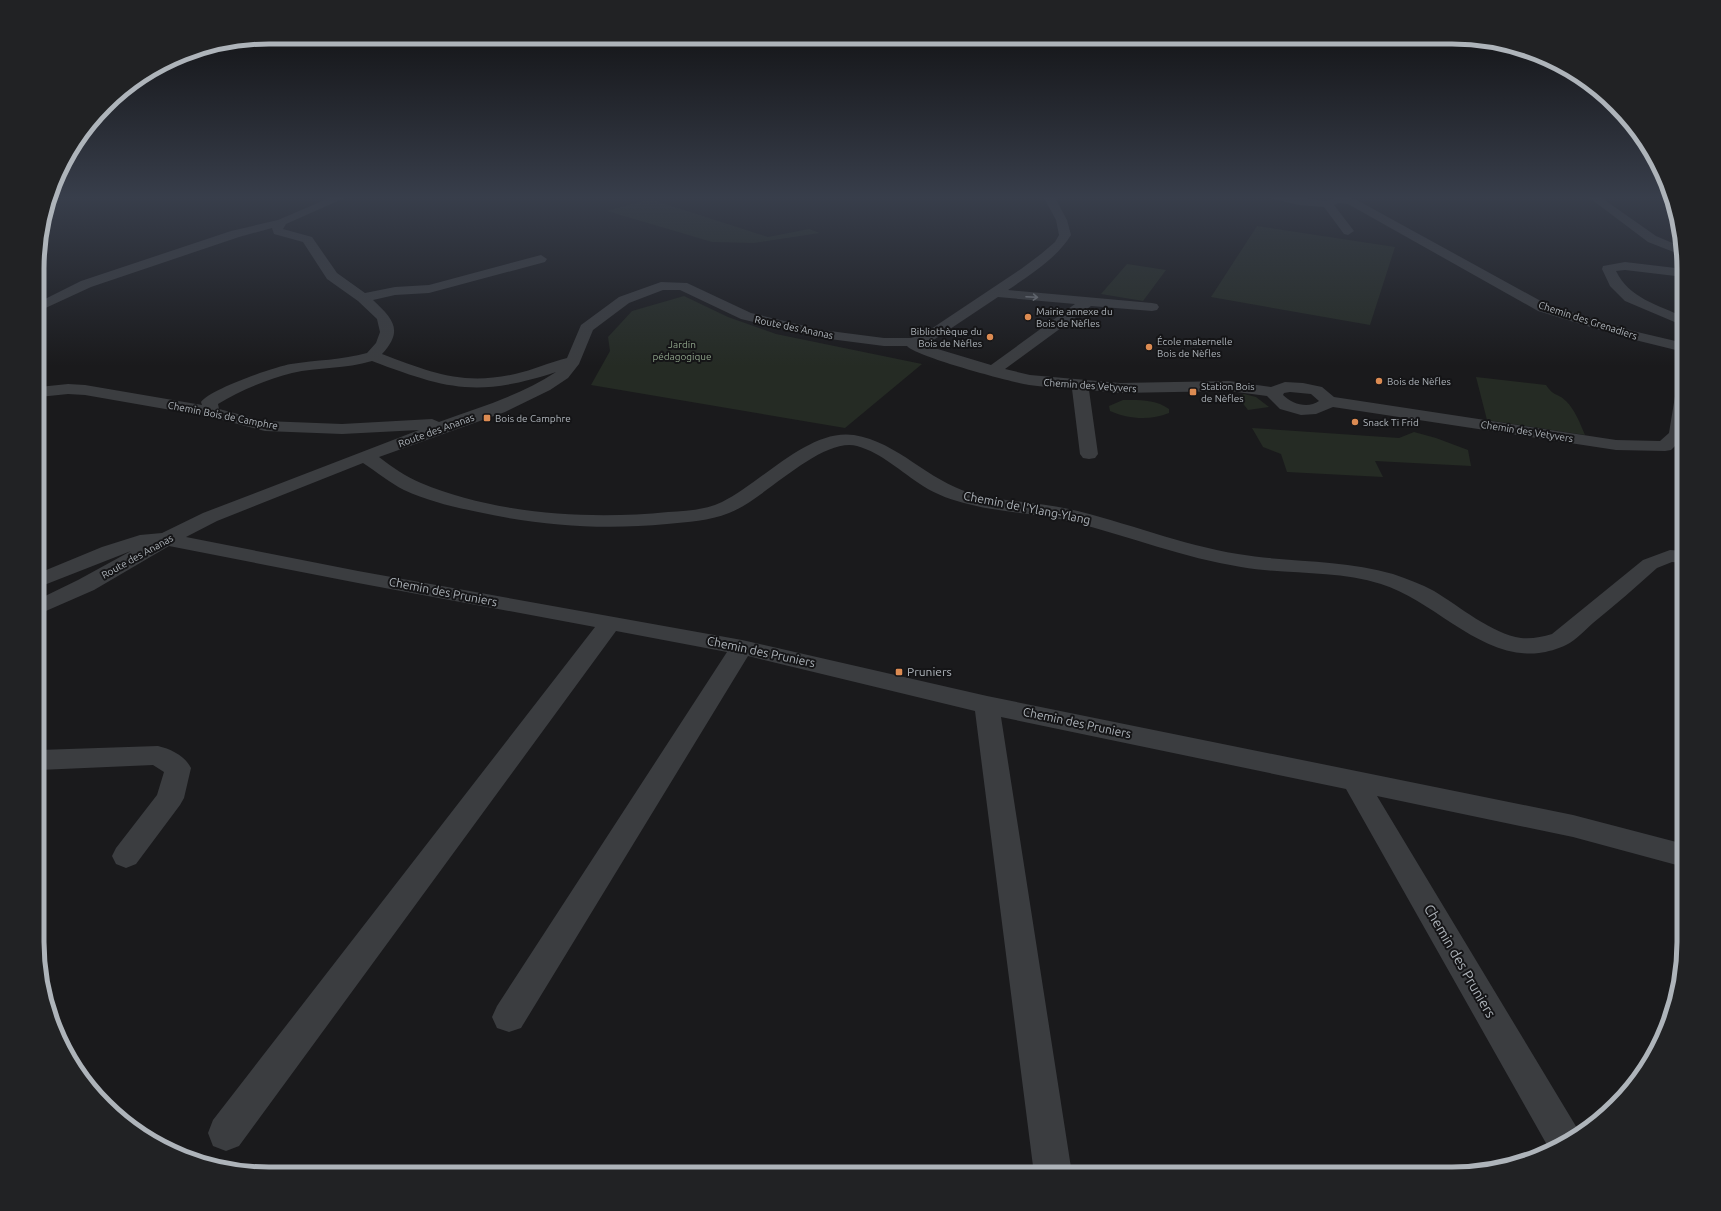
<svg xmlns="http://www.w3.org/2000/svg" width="1721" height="1211" font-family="Ubuntu,sans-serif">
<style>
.green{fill:#252b24}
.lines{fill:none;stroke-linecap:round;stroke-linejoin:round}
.minor{fill:#3b3d40;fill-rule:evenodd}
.oneway{stroke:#7a7e83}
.poi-dot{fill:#dc8b52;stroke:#151517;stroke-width:1.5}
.labels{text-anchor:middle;stroke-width:4;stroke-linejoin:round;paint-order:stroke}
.far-poi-label{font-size:10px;fill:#aeb4ba;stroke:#151517;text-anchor:start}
.far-street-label{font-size:10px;fill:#aeb4ba;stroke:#151517}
.far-park-label{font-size:10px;fill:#8da288;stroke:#151517}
.street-label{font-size:12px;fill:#aeb4ba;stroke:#151517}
.poi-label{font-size:12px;fill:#aeb4ba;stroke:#151517;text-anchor:start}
.near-street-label{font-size:14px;fill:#aeb4ba;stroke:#151517}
.rim{fill:none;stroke:#aeb4ba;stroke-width:5}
</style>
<rect width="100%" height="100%" fill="#1a1a1c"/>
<path class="green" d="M 650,199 L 768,237 L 809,229 L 820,233 L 754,243 L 712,242 L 607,211 Z
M 1257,226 L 1395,247 L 1370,325 L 1211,297 Z
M 1127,264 L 1166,270 L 1143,301 L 1101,294 Z
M 684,296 L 728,317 L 776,334 L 922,364 L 845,428 L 591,385 L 610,351 L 608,337 L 632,311 Z
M 1476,377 L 1546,385 C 1554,397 1558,393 1566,401 C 1575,410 1580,423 1585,435 L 1487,420 Z
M 1244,394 L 1256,397 L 1269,407 L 1248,410 L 1238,397 Z
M 1123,400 C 1139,400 1155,399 1169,409 L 1169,413 C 1150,421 1128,419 1110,411 L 1109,406 Z
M 1252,428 L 1399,438 L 1414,432 L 1436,438 L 1468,450 L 1471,466 L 1375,461 L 1383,477 L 1287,472 L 1281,454 L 1263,447 Z"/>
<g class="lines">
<path class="minor" d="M 334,196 L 349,196 L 286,224 L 283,229 L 312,237 L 337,273 L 365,293 L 395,287 L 429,285 L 541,255 L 547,259 L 545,262 L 429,293 L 395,295 L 373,300 C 393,319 404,330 382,354 C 430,372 462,386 515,374 C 533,370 550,362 567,358 L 581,325 L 619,297 L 661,282 L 687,283 L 751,313 L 822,330 L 884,338 L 911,338 L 922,335 L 1021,269 L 1041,254 L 1055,242 L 1059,235 L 1056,220 L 1043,196 L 1054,196 L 1067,220 L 1071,235 C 1056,259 1031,274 1008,290 L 1152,303 L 1157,304 L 1159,307 L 1157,310 L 1152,311 L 1091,306 L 1005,369 L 1030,375 L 1120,383 L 1229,381 L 1271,387 L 1285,382 L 1303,383 L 1322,387 L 1334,397 L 1616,440 L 1660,441 L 1669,433 L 1676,390 L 1678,387 L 1684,385 L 1684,437 L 1671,450 L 1665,451 L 1616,450 L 1333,407 L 1316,414 L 1301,415 L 1280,409 L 1267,396 L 1229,391 L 1120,393 L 1089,390 L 1098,454 L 1095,458 L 1089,459 L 1083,458 L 1080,454 L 1072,389 C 1058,387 1043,387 1029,385 C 1011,382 917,357 907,346 L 884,346 L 822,338 L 741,319 L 680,290 L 663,290 L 629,303 L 593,330 L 579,364 L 568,378 L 550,390 L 505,412 L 379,457 C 392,467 406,477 421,483 C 495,514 588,520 668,512 C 686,511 705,510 722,502 C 761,483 809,428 854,435 C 898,442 928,481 971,493 C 1003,502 1037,502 1069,509 C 1126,522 1181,545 1238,554 C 1290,563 1343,559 1393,574 C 1407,579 1421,584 1434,591 C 1459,606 1492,634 1521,638 C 1532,639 1542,637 1552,634 L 1643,560 L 1670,550 L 1684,551 L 1684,563 L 1672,562 L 1657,568 C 1636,587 1615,605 1593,623 C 1585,630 1576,640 1566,645 C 1558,649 1547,652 1539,653 C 1481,660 1434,600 1381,584 C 1336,570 1287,575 1241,567 C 1184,558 1129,536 1072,522 C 1038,513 1002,513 968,504 C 952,500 937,495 923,486 C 901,472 882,453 857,446 C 820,437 764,500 729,513 C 709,521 688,522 667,524 C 603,530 541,526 478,512 C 453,507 428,501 404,490 C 390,483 377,472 363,463 L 217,521 L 186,537 L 358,571 L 742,640 L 987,696 L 1573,815 L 1684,844 L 1684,867 L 1573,837 L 1377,796 L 1580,1133 L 1551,1152 L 1346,789 L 1001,717 L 1072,1174 L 1034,1174 L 975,711 L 748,656 L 521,1028 L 509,1032 L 497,1028 L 492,1017 L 497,1006 L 727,652 L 616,631 L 239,1146 L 226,1151 L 213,1146 L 208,1133 L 213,1120 L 595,627 L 358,583 L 169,546 L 94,590 L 39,614 L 39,599 L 78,580 L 131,551 L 39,587 L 39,573 L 102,547 L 140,535 L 162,533 L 203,513 L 419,430 L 342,434 L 265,431 L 211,417 L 85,395 L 68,394 L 39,397 L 39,387 L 68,384 L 85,385 L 202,405 L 201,402 C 210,389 274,367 291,364 C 316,360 342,360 367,353 L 376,343 L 380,332 L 377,319 L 358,301 L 327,279 L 303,242 L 274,234 L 272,228 L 239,237 L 91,287 L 39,311 L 39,302 L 81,281 L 231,231 L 278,220 ZM 998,297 L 1075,304 L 991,365 L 921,344 L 932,341 ZM 372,361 C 446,389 477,398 556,372 C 519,396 480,407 439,422 L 432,419 L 342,424 L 265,421 L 219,409 L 218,404 C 239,391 268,379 292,373 C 318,367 346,369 372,361 ZM 1290,392 L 1311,394 L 1319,401 C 1308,409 1292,404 1283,395 L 1284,393 Z
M 1268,196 L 1288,196 L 1326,201 L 1338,197 L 1355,199 L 1548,305 L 1633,331 L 1684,343 L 1684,352 L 1623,337 L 1538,311 L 1348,204 L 1339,203 L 1334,205 L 1354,231 L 1348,235 L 1344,234 L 1324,207 L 1299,205 L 1269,198 Z
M 1587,196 L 1599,196 L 1656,236 L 1682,247 L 1684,256 L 1648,242 Z
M 1625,262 L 1684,269 L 1684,277 L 1625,270 L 1616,271 C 1629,298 1658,305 1684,317 L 1684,326 L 1625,301 L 1610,286 L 1602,269 L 1603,266 Z
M 158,746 C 171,749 185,756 191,768 L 184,798 L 180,805 L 136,864 L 126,868 L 116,864 L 112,856 L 116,848 L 157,795 L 164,772 L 153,765 L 39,770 L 39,750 Z"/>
</g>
<defs><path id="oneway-shaft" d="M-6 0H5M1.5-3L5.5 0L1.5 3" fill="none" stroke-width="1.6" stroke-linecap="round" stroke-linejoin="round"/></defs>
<use class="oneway" href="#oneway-shaft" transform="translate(1032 297) rotate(3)"/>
<linearGradient id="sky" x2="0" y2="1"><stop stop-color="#0e0e0f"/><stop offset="0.54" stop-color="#383e4b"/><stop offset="1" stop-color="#383e4b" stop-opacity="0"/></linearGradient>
<rect width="1721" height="366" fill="url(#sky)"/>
<g class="poi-dot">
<circle cx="1028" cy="317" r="4"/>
<circle cx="990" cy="337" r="4"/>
<circle cx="1149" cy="347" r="4"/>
<circle cx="1379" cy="381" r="4"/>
<rect x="1189" y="388" width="8" height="8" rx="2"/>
<rect x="483" y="414" width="8" height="8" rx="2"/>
<circle cx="1355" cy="422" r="4"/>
<rect x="895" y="668" width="8" height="8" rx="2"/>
</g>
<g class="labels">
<g class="far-poi-label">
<text x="1036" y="315">Mairie annexe du<tspan x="1036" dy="12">Bois de Nèfles</tspan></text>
<text x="982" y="335" text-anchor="end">Bibliothèque du<tspan x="982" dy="12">Bois de Nèfles</tspan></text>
<text x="1157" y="345">École maternelle<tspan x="1157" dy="12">Bois de Nèfles</tspan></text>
<text x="1387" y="385">Bois de Nèfles</text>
<text x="1201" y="390">Station Bois<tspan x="1201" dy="12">de Nèfles</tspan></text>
<text x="495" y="422">Bois de Camphre</text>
<text x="1363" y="426">Snack Ti Frid</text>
</g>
<g class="far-street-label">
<text transform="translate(1588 320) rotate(18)" y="4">Chemin des Grenadiers</text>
<text transform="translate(794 327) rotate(12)" y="4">Route des Ananas</text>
<text transform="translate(1090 385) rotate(4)" y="4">Chemin des Vetyvers</text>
<text transform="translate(223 415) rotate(11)" y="4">Chemin Bois de Camphre</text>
<text transform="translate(436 430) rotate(-20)" y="4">Route des Ananas</text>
<text transform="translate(1527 431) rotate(9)" y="4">Chemin des Vetyvers</text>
<text transform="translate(137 556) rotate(-29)" y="4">Route des Ananas</text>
</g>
<g class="far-park-label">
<text x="682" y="348">Jardin<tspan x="682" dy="12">pédagogique</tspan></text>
</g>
<g class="street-label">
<text transform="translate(1027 508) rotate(11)" y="4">Chemin de l'Ylang-Ylang</text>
<text transform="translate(443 592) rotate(11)" y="4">Chemin des Pruniers</text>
<text transform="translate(761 652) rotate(12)" y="4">Chemin des Pruniers</text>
<text transform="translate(1077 723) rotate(12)" y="4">Chemin des Pruniers</text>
</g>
<g class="poi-label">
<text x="907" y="676">Pruniers</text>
</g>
<g class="near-street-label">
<text transform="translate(1460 961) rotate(60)" y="5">Chemin des Pruniers</text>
</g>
</g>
<path d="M0 0H1721V1211H0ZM269 44H1452A225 225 0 0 1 1677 269V942A225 225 0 0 1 1452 1167H269A225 225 0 0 1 44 942V269A225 225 0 0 1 269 44Z" fill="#212224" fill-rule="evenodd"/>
<path class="rim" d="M269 44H1452A225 225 0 0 1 1677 269V942A225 225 0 0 1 1452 1167H269A225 225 0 0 1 44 942V269A225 225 0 0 1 269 44Z"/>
</svg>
